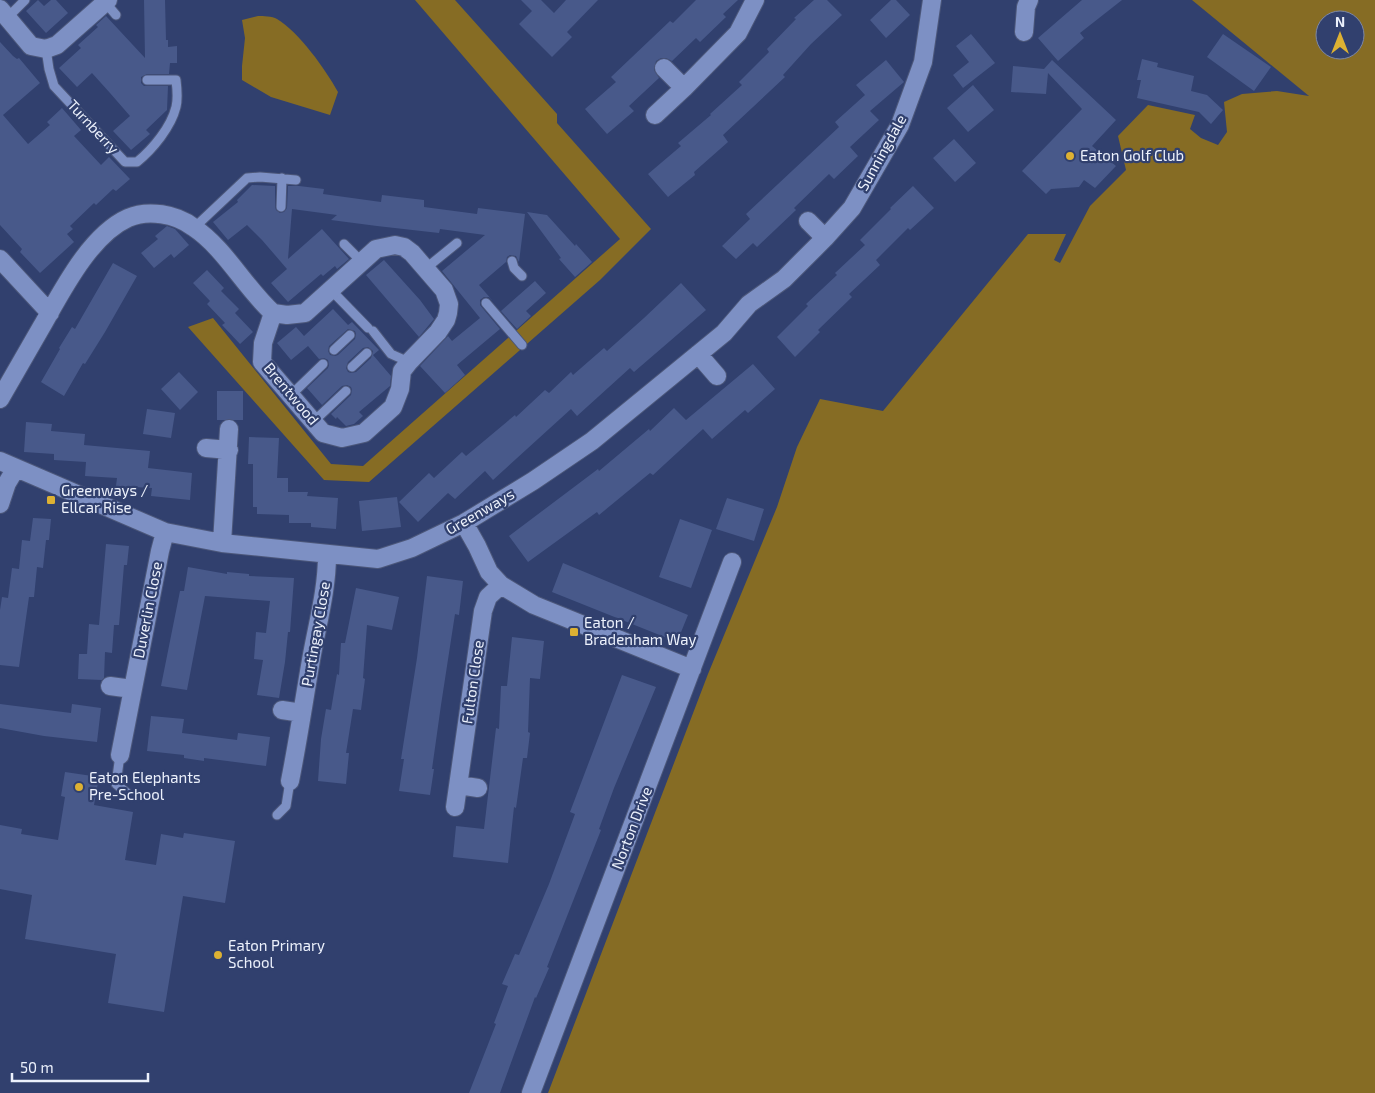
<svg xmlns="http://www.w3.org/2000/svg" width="1375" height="1093" font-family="'Exo 2',sans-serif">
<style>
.green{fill:#866c24;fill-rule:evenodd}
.building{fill:#48598a;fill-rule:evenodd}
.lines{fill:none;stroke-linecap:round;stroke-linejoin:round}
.service-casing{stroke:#4c577a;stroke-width:11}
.minor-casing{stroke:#4c577a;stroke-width:20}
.service{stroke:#7d90c4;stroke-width:9}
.minor{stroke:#7d90c4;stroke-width:18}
.poi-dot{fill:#ddb133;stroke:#31406e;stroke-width:2}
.labels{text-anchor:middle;stroke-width:4.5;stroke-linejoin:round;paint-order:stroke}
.street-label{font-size:15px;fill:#ecf1fc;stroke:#31406e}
.poi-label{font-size:15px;fill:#ecf1fc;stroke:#31406e;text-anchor:start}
</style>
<rect width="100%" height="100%" fill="#31406e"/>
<path class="green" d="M 415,0 L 455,0 L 557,114 L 557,123 L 651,229 L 600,280 L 369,482 L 324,480 L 188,327 L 213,318 L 331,464 L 363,466 L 620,239 Z
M 1192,0 L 1375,0 L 1375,1093 L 548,1093 L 708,674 L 777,507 L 797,447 L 820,399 L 883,411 L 1028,234 L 1066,234 L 1054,260 L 1060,263 L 1090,206 L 1126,170 L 1118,136 L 1148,105 L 1195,115 L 1190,129 L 1201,138 L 1218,145 L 1227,132 L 1224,102 L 1242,94 L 1277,91 L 1309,96 ZM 1325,20 L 1355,20 L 1355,50 L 1325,50 Z
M 258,16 C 263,16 272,16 277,19 C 299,32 326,70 338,92 L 330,115 L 271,97 L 242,80 L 242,66 L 245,38 L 242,20 Z"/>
<path class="building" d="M 38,0 L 44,6 L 51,0 L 56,0 L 68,13 L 46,33 L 26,11 Z
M 144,0 L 165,0 L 166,40 L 168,40 L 168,47 L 177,46 L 177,63 L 170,63 L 169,74 L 147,74 L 141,77 L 141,83 L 144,86 L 168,86 L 167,110 L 146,130 L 150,134 L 131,150 L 113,131 L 130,116 L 110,93 L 92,73 L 77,87 L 59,68 L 81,48 L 78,45 L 98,27 L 96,25 L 106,16 L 145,58 Z
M 521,0 L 541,0 L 554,13 L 566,0 L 598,0 L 567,32 L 572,37 L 552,57 L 519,24 L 532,11 Z
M 696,0 L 738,0 L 723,14 L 726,17 L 700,42 L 696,38 L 672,61 L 666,58 L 661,58 L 656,61 L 654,70 L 659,78 L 629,106 L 634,111 L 607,134 L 585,109 L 616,82 L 611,77 L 670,21 L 673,23 Z
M 814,0 L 827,0 L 842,15 L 811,44 L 783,75 L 785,77 L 723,135 L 728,142 L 694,172 L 695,175 L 668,197 L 648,174 L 681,146 L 678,143 L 711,115 L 710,114 L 742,85 L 739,82 L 769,52 L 767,49 L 796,19 L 794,18 Z
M 891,0 L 896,0 L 910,15 L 886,38 L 870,20 Z
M 1082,0 L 1122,0 L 1080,33 L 1084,38 L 1058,61 L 1038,38 Z
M 971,34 L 995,63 L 963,88 L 953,75 L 969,62 L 956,46 Z
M 1223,34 L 1271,67 L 1254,91 L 1207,57 Z
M 0,42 L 13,56 L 17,59 L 19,58 L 40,83 L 3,115 L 28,144 L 50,125 L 47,122 L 62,108 L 81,130 L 74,136 L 101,165 L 109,157 L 130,179 L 116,191 L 113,189 L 96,205 L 94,203 L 70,226 L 73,229 L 67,234 L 74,242 L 40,273 L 20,252 L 22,249 L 0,225 Z
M 1142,59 L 1158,63 L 1157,67 L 1194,76 L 1191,91 L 1207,95 L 1223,110 L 1211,124 L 1199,112 L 1137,98 L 1141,80 L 1137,80 Z
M 886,60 L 904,82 L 870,111 L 879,120 L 850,147 L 858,156 L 834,179 L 829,174 L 794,208 L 796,210 L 757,247 L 753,243 L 736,259 L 722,246 L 750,219 L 746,214 L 839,127 L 835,122 L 865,95 L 856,85 Z
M 1052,60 L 1116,120 L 1092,146 L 1116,166 L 1095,188 L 1084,180 L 1079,187 L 1051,189 L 1046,194 L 1022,171 L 1082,109 L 1048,73 L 1046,94 L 1011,92 L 1013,66 L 1044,69 Z
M 973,85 L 994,110 L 968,132 L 947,108 Z
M 954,139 L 976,163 L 955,182 L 933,158 Z
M 252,185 L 275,186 L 275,207 L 276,210 L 280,213 L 284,212 L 287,208 L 288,186 L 299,186 L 324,189 L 323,194 L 381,202 L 382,195 L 424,200 L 424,207 L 477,214 L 478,208 L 525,214 L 519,262 L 516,256 L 510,255 L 507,257 L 506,262 L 479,285 L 492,300 L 489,297 L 484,297 L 480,300 L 480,305 L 500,329 L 457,365 L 465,375 L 445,393 L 420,366 L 448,336 L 452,341 L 480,318 L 442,271 L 485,235 L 440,229 L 439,233 L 377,226 L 331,220 L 337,215 L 292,209 L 288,259 L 322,229 L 349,259 L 337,269 L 335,266 L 323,276 L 321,274 L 288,302 L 271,283 L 287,269 L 262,240 L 247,225 L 228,240 L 213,222 L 238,202 L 237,200 Z
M 913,186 L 934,208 L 910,230 L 908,228 L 876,260 L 880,265 L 849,294 L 852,297 L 818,330 L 820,332 L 795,357 L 777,337 L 808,306 L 806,304 L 837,275 L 835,273 L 865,245 L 860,240 L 891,209 L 890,208 Z
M 527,212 L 547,215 L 575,246 L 576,244 L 592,262 L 575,277 L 559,259 L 561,258 Z
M 167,226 L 175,229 L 189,245 L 174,258 L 171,254 L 154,268 L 141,253 L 158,239 L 155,236 Z
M 384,260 L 420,300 L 434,319 L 419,337 L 366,275 Z
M 113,263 L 137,276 L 105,332 L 85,364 L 83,363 L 64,396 L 41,382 L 60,349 L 59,348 L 72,327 L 75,329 Z
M 207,270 L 224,288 L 221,291 L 239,309 L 235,313 L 253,332 L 240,344 L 222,325 L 225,323 L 207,304 L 210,301 L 193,283 Z
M 535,281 L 546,293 L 526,311 L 531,316 L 517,329 L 501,311 Z
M 681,283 L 706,310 L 634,372 L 630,368 L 577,416 L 571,409 L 493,480 L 485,471 L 455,499 L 448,493 L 418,522 L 399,502 L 429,473 L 434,478 L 462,452 L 466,456 L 515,415 L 516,417 L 545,390 L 549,393 L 571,372 L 573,375 L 604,348 L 607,351 L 644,318 Z
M 333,309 L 348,325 L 352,322 L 379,350 L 373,355 L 391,376 L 390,386 L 359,412 L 363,416 L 354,424 L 346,426 L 337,417 L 336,419 L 331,414 L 351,395 L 352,390 L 351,387 L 347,385 L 342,386 L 322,405 L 307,388 L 328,368 L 329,365 L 328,360 L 324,358 L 319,359 L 308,346 L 291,360 L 277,343 L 296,327 L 304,336 ZM 348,329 L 355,331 L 356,334 L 355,339 L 338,355 L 335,356 L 330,355 L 328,351 L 329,346 ZM 368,347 L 373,351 L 371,358 L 356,372 L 351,373 L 348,372 L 346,368 L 348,362 L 363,348 Z
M 753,364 L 775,389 L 748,413 L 745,410 L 712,439 L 703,429 L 653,475 L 650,473 L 599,515 L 597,512 L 528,562 L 509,536 L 598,469 L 599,471 L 649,429 L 650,431 L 674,408 L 686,420 Z
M 179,372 L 198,392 L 180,410 L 161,389 Z
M 217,391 L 243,391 L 243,420 L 217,420 Z
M 147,409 L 175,413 L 171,438 L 143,434 Z
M 26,422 L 52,424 L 51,431 L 85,434 L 84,445 L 150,451 L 148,468 L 192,473 L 190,500 L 151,496 L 152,488 L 116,486 L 117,478 L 85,476 L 86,462 L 54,460 L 54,454 L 24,452 Z
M 249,437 L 279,438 L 277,478 L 288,478 L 288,492 L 308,492 L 307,496 L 338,498 L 336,529 L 311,527 L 311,523 L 289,523 L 289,515 L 257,514 L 257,507 L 253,507 L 253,464 L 248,464 Z
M 397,497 L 401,527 L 362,531 L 359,501 Z
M 727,498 L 764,509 L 754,541 L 716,529 Z
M 33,518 L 51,519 L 49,540 L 46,540 L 43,568 L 37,567 L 34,597 L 29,597 L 19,667 L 0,665 L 0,610 L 2,597 L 8,598 L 12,568 L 19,569 L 22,540 L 30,541 Z
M 680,519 L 712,530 L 691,588 L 659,577 Z
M 106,544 L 129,546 L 127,565 L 124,565 L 119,625 L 114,625 L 112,653 L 105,652 L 104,678 L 102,680 L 78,679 L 79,654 L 87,654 L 89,624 L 99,625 Z
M 563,563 L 688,615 L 677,642 L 552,592 Z
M 188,567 L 227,574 L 227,572 L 249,574 L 249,576 L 294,578 L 290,632 L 288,632 L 285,662 L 279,698 L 257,695 L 263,660 L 254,659 L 256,632 L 266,633 L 270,601 L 205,596 L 187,690 L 161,686 L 180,591 L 184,591 Z
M 427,576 L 463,581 L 459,615 L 455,614 L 441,705 L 432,769 L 434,769 L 430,795 L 399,791 L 404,759 L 401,759 L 417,658 Z
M 356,588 L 399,597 L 392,630 L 367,625 L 363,678 L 365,679 L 361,710 L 353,709 L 346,753 L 349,753 L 346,784 L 318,781 L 321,739 L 326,709 L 331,710 L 337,674 L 339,675 L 341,643 L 345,643 Z
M 512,637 L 544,641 L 540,679 L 530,678 L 528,732 L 530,733 L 527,758 L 523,758 L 516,808 L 514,807 L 508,863 L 453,857 L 456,826 L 484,829 L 496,728 L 499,729 L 501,686 L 507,686 Z
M 622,675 L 656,687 L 614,788 L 599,829 L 601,830 L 547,967 L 549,968 L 536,998 L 535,997 L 500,1093 L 469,1093 L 496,1024 L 494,1023 L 508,986 L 502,984 L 515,954 L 519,955 L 549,884 L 575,814 L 570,812 Z
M 0,704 L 71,713 L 72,704 L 101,708 L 97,742 L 44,736 L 0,728 Z
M 151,716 L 184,719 L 182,733 L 237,740 L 238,733 L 270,737 L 266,766 L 204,758 L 204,761 L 184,758 L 184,755 L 147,751 Z
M 65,772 L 99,777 L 94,805 L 133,812 L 125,860 L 156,865 L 161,834 L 183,838 L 184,833 L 235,841 L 225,903 L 183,896 L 164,1012 L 108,1003 L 116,954 L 25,939 L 32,895 L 0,889 L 0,825 L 22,829 L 21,834 L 58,840 L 65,797 L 61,796 Z"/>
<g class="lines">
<defs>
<path id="service" d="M 105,2 L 116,15
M 7,18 L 25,0
M 46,49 L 49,69 L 54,86 L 125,162 L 137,162 C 153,149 171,127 176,107 C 178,99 177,88 176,80 L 147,80
M 281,207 L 282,178
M 195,227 L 247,178 L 260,177 L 296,180
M 344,244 L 362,262
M 512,261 L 514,268 L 522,276
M 425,269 L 457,243
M 331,290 L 368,328
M 486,303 L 522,345
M 373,331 L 391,354 L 409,362
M 334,350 L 350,335
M 352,367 L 367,353
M 291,395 L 323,364
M 314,421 L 346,391
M 120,755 L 116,784 L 127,793
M 277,815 L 286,806 L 290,781"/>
<path id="minor" d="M 0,9 L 31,46 L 46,49 L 57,45 L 108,0
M 1024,32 L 1026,7 L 1029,0
M 664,68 L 684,88
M 655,115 L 684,88 L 738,33 L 755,0
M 808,221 L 825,238
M 395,245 L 404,247 L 412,253 L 444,290 L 449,304 L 448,313 L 446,320 L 438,332 L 409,362 L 402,371 L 400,389 L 393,407 L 364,433 L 342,438 L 323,433 L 262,362 L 263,343 L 273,313 L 287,315 L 305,313 L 376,249 Z
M 0,259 L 50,313
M 698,354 L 717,376
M 0,399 C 14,375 28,350 42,326 C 62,291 90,235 128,218 C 148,209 176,214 193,227 C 225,248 245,288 273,313
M 206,448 L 229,450
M 0,461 L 165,532 L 222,543 L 378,559 L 412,548 L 464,523 L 533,481 L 592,441 L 724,333 L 749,304 L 784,279 L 825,238 L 852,208 L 900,125 L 923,62 L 932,0
M 0,504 L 7,483 L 16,468
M 464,523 L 477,546 L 489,572 L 501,585 L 534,605 L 692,669
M 222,543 L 229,429
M 110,686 L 132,689
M 282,710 L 302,713
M 120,755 L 160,551 L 165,532
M 290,781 C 298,741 304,700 311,660 C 317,625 327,591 327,555
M 459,785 L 478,788
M 455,807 L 483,611 L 488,597 L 501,585
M 531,1093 L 732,562"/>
</defs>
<use href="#service" class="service-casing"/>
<use href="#minor" class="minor-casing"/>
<use href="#service" class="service"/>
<use href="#minor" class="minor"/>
</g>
<g class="poi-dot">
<circle cx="1070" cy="156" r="5"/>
<rect x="46" y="495" width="10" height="10" rx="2.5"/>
<rect x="569" y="627" width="10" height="10" rx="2.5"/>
<circle cx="79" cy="787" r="5"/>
<circle cx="218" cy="955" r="5"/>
</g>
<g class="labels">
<g class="street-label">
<text transform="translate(93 127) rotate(47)" y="5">Turnberry</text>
<text transform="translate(882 153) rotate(-61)" y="5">Sunningdale</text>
<text transform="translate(291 394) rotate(50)" y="5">Brentwood</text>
<text transform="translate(480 512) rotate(-30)" y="5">Greenways</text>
<text transform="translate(148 610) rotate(-79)" y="5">Duverlin Close</text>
<text transform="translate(316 634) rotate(-80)" y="5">Purtingay Close</text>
<text transform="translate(473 682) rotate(-82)" y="5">Fulton Close</text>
<text transform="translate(632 828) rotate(-69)" y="5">Norton Drive</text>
</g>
<g class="poi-label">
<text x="1080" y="161">Eaton Golf Club</text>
<text x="61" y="496">Greenways /<tspan x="61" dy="17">Ellcar Rise</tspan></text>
<text x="584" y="628">Eaton /<tspan x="584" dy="17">Bradenham Way</tspan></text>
<text x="89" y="783">Eaton Elephants<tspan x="89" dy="17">Pre-School</tspan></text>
<text x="228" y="951">Eaton Primary<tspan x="228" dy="17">School</tspan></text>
</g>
</g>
<g transform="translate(1340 35)"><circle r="24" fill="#31406e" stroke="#7c87a7"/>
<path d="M0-4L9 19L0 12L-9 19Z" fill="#ddb133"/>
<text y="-8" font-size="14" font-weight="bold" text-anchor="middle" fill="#ecf1fc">N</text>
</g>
<path d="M12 1073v8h136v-8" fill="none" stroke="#ecf1fc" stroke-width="2.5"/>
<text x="20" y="1073" font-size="15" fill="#ecf1fc" stroke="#31406e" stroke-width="4" paint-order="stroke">50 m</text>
</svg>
